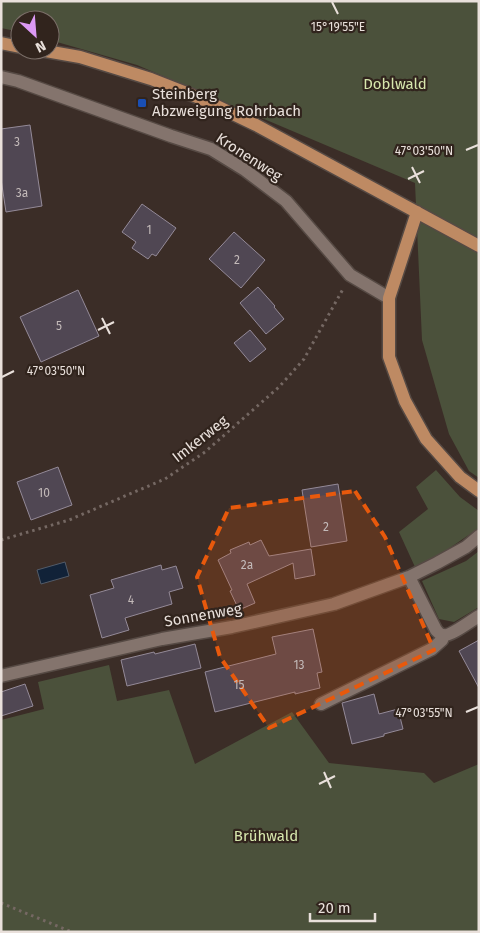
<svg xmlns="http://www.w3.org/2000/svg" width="480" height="933" font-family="'Fira Sans',sans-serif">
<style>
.green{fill:#4b513b}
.water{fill:#112238;stroke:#525b69}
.building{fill:#504753;stroke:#948a98}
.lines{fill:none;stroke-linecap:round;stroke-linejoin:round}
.minor-casing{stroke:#564a44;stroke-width:15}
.major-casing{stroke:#564a44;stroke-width:15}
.path{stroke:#756863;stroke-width:3;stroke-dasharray:2.5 4;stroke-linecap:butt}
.minor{stroke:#84746d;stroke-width:12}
.major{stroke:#be8a63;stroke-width:12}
.marked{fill:#e8590c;fill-opacity:0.2;stroke:#e8590c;stroke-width:4;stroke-dasharray:10 6;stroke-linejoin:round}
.ticks{fill:none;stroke:#e9e0db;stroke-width:2}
.transit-dot{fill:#1a4fb4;stroke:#31241d;stroke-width:2}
.labels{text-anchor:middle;stroke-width:4.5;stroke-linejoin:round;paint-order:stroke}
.number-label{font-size:12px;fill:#c3bab9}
.park-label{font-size:15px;fill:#d7e7ad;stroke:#31241d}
.poi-label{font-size:15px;fill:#e9e0db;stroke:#31241d;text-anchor:start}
.street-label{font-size:15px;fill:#e9e0db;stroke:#31241d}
.ticks-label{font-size:12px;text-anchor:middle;fill:#e9e0db;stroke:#31241d;stroke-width:4.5;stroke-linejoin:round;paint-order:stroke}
</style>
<rect width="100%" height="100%" fill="#3b2d27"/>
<path class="green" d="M 1,1 L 479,1 L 479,478 L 469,471 L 449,434 L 422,340 L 415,183 L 137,65 L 50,40 L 50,20 L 20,20 L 20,32 L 1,28 Z
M 436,470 L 460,497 L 479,511 L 479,528 L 435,558 L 415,567 L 399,532 L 428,509 L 416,487 Z
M 479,551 L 479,607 L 454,622 L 439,619 L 422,581 L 466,561 Z
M 109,665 L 117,701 L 169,690 L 195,764 L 292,712 L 329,763 L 424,773 L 434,783 L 479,764 L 479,932 L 1,932 L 1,720 L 44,709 L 38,682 Z"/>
<path class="water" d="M 65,562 L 69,576 L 41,584 L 37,570 Z"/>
<path class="building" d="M 30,125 L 42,206 L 6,212 L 1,179 L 1,129 Z
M 142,204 L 176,228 L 156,256 L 152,254 L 148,259 L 132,248 L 136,242 L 122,232 Z
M 234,232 L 265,260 L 241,288 L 209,259 Z
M 258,287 L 275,306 L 274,307 L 284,319 L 266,334 L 240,303 Z
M 78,290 L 99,336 L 41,362 L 20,317 Z
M 250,330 L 266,349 L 250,362 L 234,343 Z
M 58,467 L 72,505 L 31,520 L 17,482 Z
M 338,484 L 347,541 L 311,547 L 302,490 Z
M 261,540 L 269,556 L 311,549 L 315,575 L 295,579 L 293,563 L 247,584 L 255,603 L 239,610 L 230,591 L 232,590 L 218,560 L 231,553 L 230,550 L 249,542 L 250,545 Z
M 161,565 L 162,570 L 176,566 L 183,588 L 169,592 L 172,604 L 125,618 L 129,630 L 102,638 L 90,595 L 114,588 L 111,580 Z
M 313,629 L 322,672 L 317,673 L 320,688 L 295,694 L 295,692 L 215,712 L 205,672 L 276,654 L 272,637 Z
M 479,640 L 479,688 L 459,651 Z
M 195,644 L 201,668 L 127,686 L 121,660 L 154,652 L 155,654 Z
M 25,684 L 33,706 L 1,716 L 1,692 Z
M 374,694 L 379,714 L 398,709 L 403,729 L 384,734 L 384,736 L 352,744 L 342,703 Z"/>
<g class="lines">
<defs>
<path id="minor" d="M 1,77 L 18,81 L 171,136 L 211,149 L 245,170 L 286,201 L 350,275 L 389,298
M 409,577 L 436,630 C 438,632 440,635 443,635 C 450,637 472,620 479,616
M 1,676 L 162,639 L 232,627 L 334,604 L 409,577 L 437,563 L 466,547 L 479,536
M 321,704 L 432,649 L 442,640 L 444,635"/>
<path id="major" d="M 1,43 L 20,47
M 40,50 L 80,57 L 151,79 L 202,99 L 256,125 L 479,246
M 417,212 L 389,298 L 389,357 L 405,401 L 426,439 L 460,477 L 479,491"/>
</defs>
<use href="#minor" class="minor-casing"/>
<use href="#major" class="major-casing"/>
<path class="path" d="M 1,540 L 69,520 L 132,493 L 165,479 L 205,452 L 279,387 L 304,359 L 343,289
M 1,903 L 72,932"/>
<use href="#minor" class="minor"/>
<use href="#major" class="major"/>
</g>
<path class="marked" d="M 355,491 L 385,537 L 434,650 L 269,728 L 220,657 L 197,577 L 229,508 Z"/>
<path class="ticks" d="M 332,2 L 338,14M 466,150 L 478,145M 412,167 L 420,183M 408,179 L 424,171M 102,318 L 110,334M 98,330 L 114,322M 2,377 L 14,371M 466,712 L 478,707M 324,772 L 331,788M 319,784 L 335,776"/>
<rect class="transit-dot" x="137" y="98" width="10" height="10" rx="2.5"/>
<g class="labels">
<g class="number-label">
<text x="17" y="146">3</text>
<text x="22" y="197">3a</text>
<text x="149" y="234">1</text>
<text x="237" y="264">2</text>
<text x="59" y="330">5</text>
<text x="44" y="497">10</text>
<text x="326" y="531">2</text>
<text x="247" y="569">2a</text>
<text x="131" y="604">4</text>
<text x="299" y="669">13</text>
<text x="239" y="689">15</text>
</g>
<g class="park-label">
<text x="395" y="89">Doblwald</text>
<text x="266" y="841">Brühwald</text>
</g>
<g class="poi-label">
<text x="152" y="99">Steinberg<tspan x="152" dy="17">Abzweigung Rohrbach</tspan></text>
</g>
<g class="street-label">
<text transform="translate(249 157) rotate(33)" y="5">Kronenweg</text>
<text transform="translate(200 439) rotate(-38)" y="5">Imkerweg</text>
<text transform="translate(203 615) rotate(-10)" y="5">Sonnenweg</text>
</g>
</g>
<g class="ticks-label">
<text x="338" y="31">15°19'55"E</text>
<text x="424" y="155">47°03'50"N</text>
<text x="56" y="375">47°03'50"N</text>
<text x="424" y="717">47°03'55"N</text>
</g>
<rect width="480" height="933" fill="none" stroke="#e9e0db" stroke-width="5"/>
<g transform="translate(35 35) rotate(154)"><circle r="24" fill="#31241d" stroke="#7b6f69"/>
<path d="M0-4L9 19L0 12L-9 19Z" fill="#dc99f4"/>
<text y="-8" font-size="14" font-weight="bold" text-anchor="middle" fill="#e9e0db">N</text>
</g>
<path d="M310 913v8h65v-8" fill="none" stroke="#e9e0db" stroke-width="2.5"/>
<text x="318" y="913" font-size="15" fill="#e9e0db" stroke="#31241d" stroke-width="4" paint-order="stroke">20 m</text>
</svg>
